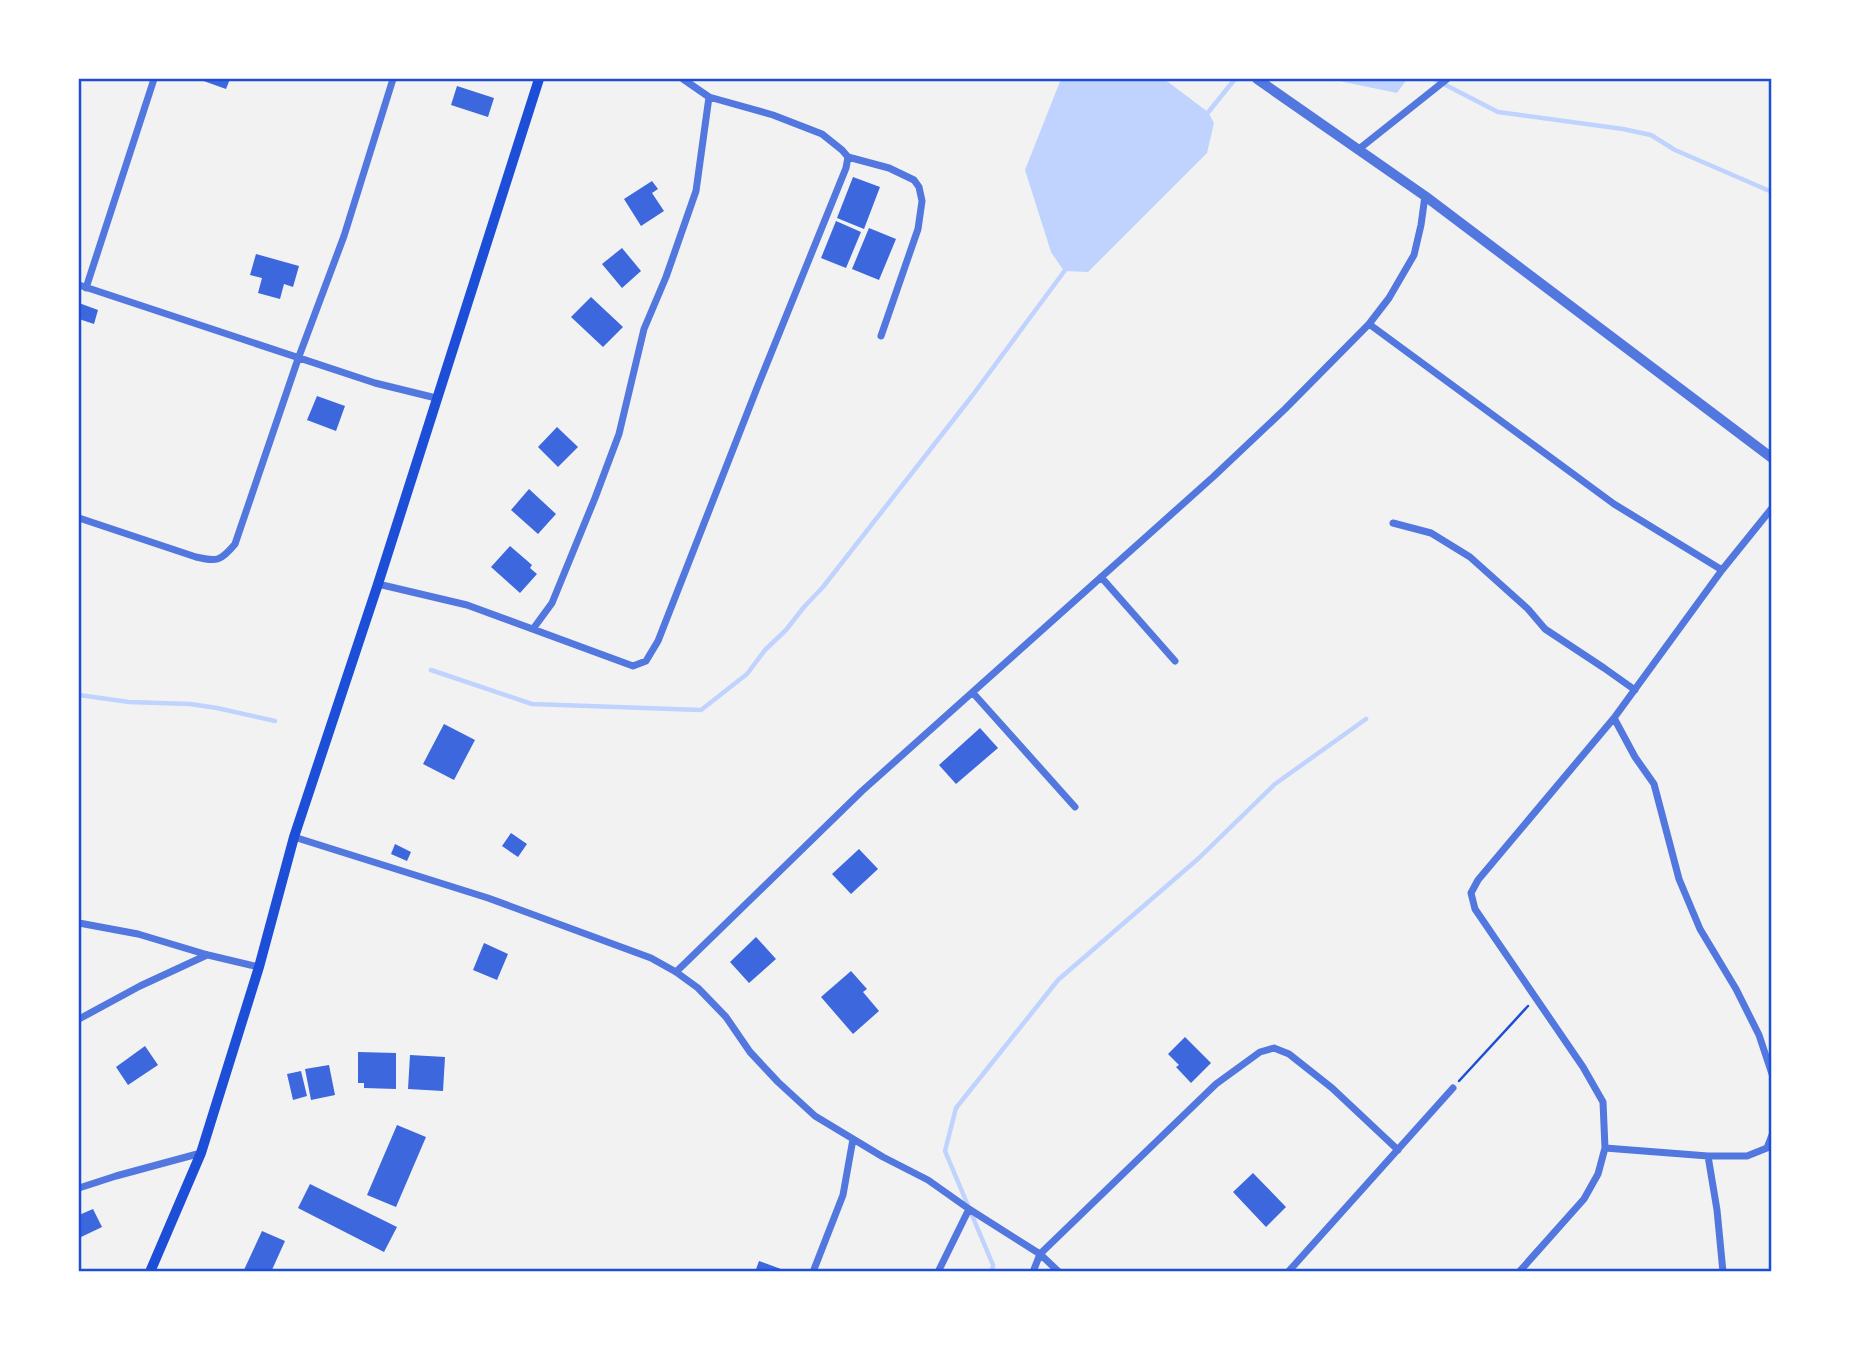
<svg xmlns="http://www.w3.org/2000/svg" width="1851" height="1351" font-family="Manrope,sans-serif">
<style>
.water{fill:#bfd3fe}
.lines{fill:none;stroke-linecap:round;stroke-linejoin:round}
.stream{stroke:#bfd3fe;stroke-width:4.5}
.building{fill:#3d67dc}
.path{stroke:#1d4ed8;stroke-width:2.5}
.minor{stroke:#5277de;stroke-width:7}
.tertiary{stroke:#5277de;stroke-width:10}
.secondary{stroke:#1d4ed8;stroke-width:10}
.neatline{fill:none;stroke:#1d4ed8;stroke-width:2.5}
</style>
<rect width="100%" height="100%" fill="#f2f2f2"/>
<path class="water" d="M 1061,79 L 1164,79 L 1208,112 L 1214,123 L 1207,153 L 1088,272 L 1064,271 L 1051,252 L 1025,170 Z
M 1330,79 L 1407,79 L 1397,93 Z"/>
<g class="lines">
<path class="stream" d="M 1434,79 L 1498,112 L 1623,129 L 1651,135 L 1675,150 L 1772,192
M 1206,115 L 1235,79
M 431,670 L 532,704 L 701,710 L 747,674 L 765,650 L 786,630 L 804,607 L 823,587 L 972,396 L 1066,269
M 79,695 L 129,702 L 190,704 L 217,708 L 275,721
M 992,1272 L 993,1265 L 945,1151 L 956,1108 L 1058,980 L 1199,858 L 1275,784 L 1366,719"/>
</g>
<path class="building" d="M 198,79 L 230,79 L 226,89 Z
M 457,86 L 494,98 L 488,117 L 451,105 Z
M 853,177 L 880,187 L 864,229 L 837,218 Z
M 652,181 L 658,189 L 652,193 L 664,211 L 641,226 L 624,199 Z
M 836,221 L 861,232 L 846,268 L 821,258 Z
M 869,228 L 896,239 L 879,280 L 852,269 Z
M 622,248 L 641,271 L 622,288 L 602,264 Z
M 256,254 L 299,266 L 293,287 L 284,284 L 280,299 L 258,293 L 262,278 L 250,275 Z
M 591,297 L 623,327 L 603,347 L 571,317 Z
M 79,303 L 98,310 L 94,324 L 79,319 Z
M 317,396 L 345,406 L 336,431 L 307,420 Z
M 557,427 L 578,447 L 558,467 L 538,447 Z
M 529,489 L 556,514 L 538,534 L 511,510 Z
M 510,546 L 532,565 L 530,568 L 537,574 L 520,593 L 491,567 Z
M 444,724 L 475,740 L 454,780 L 423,764 Z
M 980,728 L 998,748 L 956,784 L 939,765 Z
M 511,833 L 527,844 L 518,857 L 502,846 Z
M 395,844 L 411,852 L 407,861 L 391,854 Z
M 859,849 L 878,869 L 851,894 L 832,874 Z
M 756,937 L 776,959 L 749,983 L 730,962 Z
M 484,943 L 508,954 L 497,980 L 473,970 Z
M 851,971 L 867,989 L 863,992 L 879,1011 L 853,1034 L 821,997 Z
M 1185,1037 L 1211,1063 L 1191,1083 L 1176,1067 L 1179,1065 L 1168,1054 Z
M 145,1046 L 158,1065 L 128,1085 L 116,1067 Z
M 358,1052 L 396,1053 L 396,1089 L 364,1088 L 364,1083 L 358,1083 Z
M 410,1055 L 445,1057 L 443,1091 L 408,1089 Z
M 329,1065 L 335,1095 L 311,1100 L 305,1069 Z
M 301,1071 L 307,1096 L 293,1100 L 287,1074 Z
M 397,1125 L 426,1137 L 396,1207 L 367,1195 Z
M 1253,1173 L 1286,1207 L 1266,1227 L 1233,1192 Z
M 310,1184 L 397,1227 L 384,1252 L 298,1208 Z
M 93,1209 L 102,1227 L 79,1238 L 79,1215 Z
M 262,1231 L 285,1241 L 271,1272 L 243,1272 Z
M 759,1261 L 789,1272 L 755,1272 Z"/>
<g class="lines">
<path class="path" d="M 1459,1081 L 1528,1006"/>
<path class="minor" d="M 1359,149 L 1447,79
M 848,157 L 889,168 L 914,180 L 919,187 L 922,201 L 918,229 L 881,336
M 79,285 L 375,383 L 436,398
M 86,288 L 154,79
M 1369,324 L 1614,504 L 1722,570
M 79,518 L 196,557 C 217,562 221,561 235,544 L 298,359 L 344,236 L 393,79
M 1393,523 L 1431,533 L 1470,557 L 1528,609 L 1545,629 L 1604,668 L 1635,690
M 1101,577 L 1175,661
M 378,584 L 467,605 L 633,666 L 646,661 L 658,641 L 757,388 L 846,168 L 848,157 L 842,150 L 822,134 L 773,115 L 709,97 L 683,79
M 533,629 L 552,603 L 595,498 L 619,434 L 644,329 L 666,277 L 696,191 L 709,97
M 973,693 L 1075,807
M 1614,718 L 1635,757 L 1654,784 L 1679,879 L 1700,929 L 1736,989 L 1759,1035 L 1772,1074
M 294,837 L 488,898 L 651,958 L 676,972 L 698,988 L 726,1017 L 750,1052 L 778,1082 L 815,1116 L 883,1157 L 928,1180 L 969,1209 L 1040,1254 L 1059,1272
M 79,923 L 138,934 L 208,955 L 259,967
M 676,972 L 862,791 L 1213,477 L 1285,409 L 1369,324 L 1389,298 L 1414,255 L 1421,225 L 1425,196
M 79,1019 L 140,986 L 207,955
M 1605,1148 L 1708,1156 L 1747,1156 L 1767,1148 L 1772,1135
M 1708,1156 L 1717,1210 L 1723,1272
M 79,1188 L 116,1176 L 201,1153
M 813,1272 L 843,1195 L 853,1139
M 938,1272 L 969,1209
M 1033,1272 L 1040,1254 L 1216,1084 L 1260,1052 L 1274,1048 L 1289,1054 L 1332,1088 L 1398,1150
M 1288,1272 L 1453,1088
M 1519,1272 L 1584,1199 L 1598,1174 L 1605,1148 L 1603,1102 L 1583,1067 L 1475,909 L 1471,893 L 1478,880 L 1614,718 L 1722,570 L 1772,508"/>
<path class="tertiary" d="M 1257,79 L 1425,196 L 1772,458"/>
<path class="secondary" d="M 150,1272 L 201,1153 L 259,967 L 294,837 L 378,584 L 539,79"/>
</g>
<rect width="1851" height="1351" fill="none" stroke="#ffffff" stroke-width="161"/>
<rect x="80" y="80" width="1690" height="1190" class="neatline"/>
</svg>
